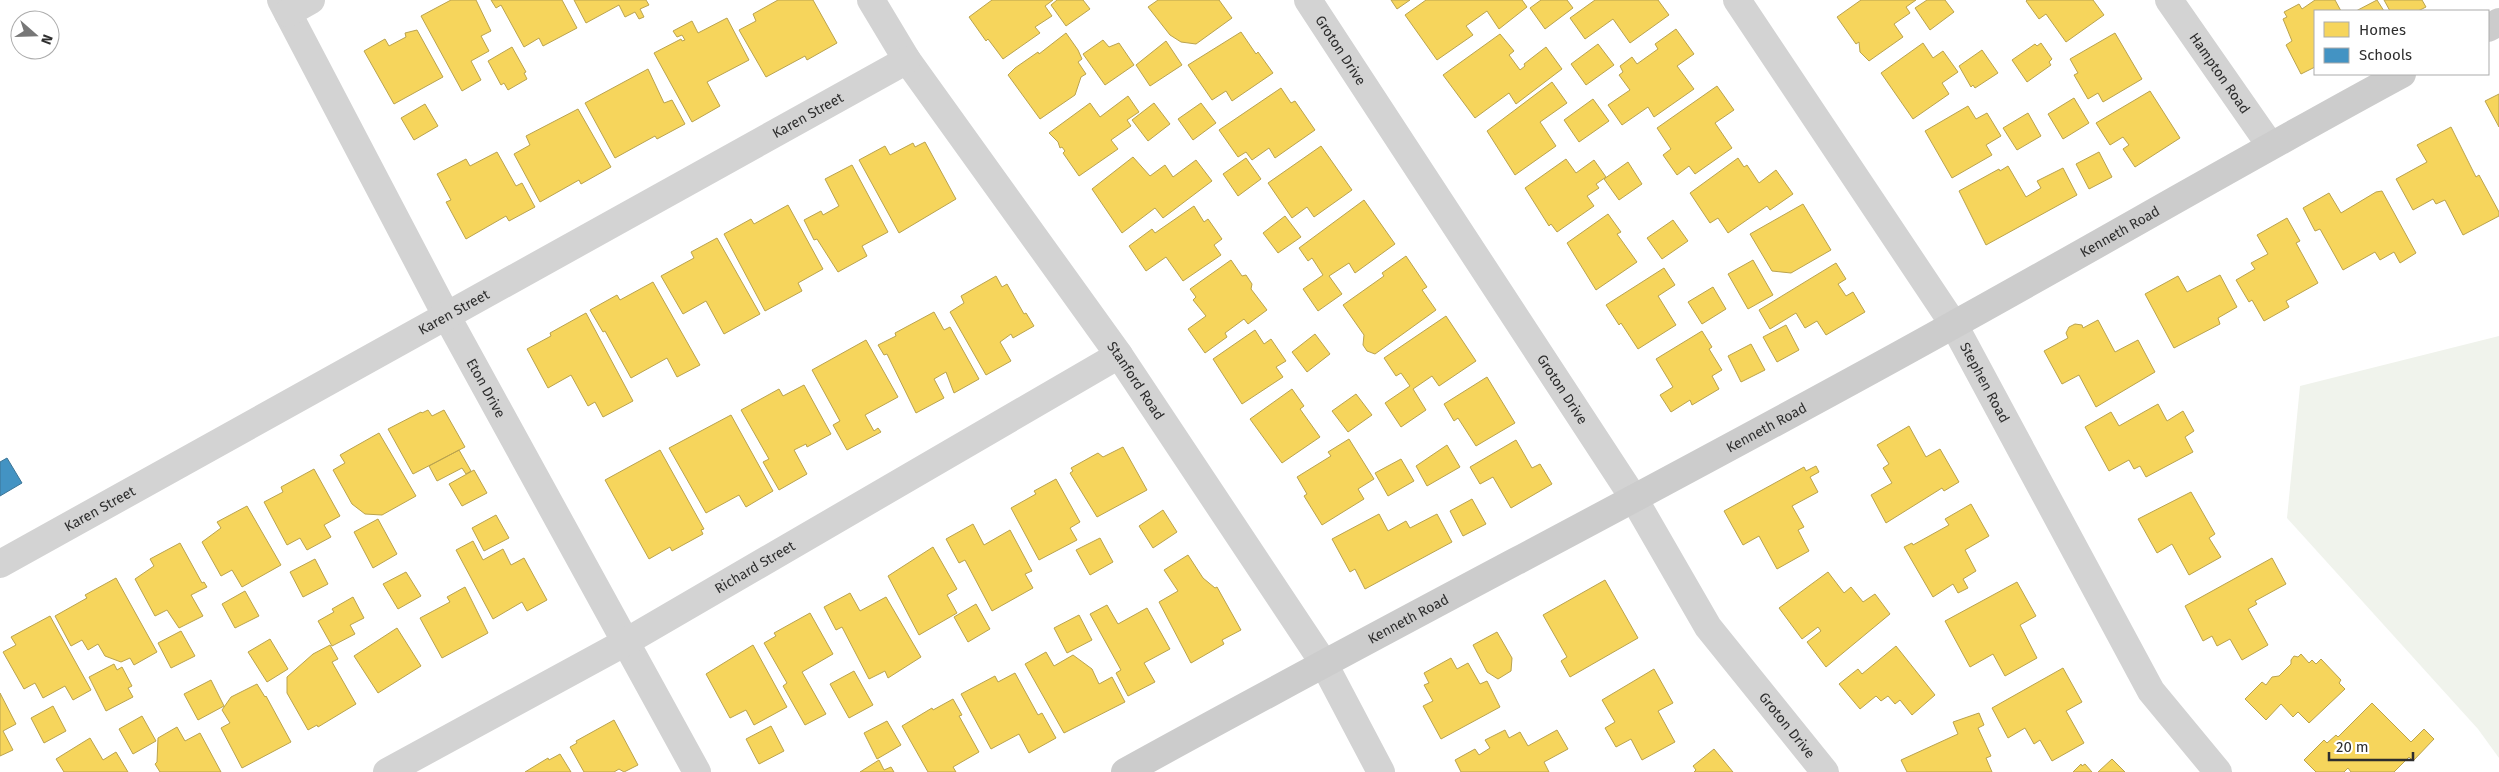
<svg xmlns="http://www.w3.org/2000/svg" width="2499" height="772" font-family="'Fira Sans',sans-serif">
<style>
.green{fill:#f0f3ec}
.homes{fill:#f6d55c;stroke:#baa34e}
.schools{fill:#4393c3;stroke:#3d7596}
.lines{fill:none;stroke-linecap:round;stroke-linejoin:round}
.street{stroke:#d3d3d3;stroke-width:28}
.secondary{stroke:#ccc;stroke-width:28}
.labels{text-anchor:middle;stroke-width:5;stroke-linejoin:round;paint-order:stroke}
.street-label{font-size:14px;fill:#2e2e2e;stroke:#fff}
</style>
<rect width="100%" height="100%" fill="#fff"/>
<path class="green" d="M 2499,336 L 2499,758 L 2478,729 L 2287,518 L 2300,386 Z"/>
<path class="homes" d="M 451,0 L 476,0 L 491,31 L 481,36 L 489,51 L 471,61 L 481,80 L 462,91 L 421,16 Z
M 491,0 L 562,0 L 577,28 L 543,46 L 539,38 L 524,47 L 501,5 L 496,8 Z
M 574,0 L 646,0 L 649,5 L 640,9 L 644,17 L 639,19 L 635,12 L 625,17 L 619,5 L 586,23 Z
M 778,0 L 813,0 L 837,43 L 807,60 L 805,56 L 766,77 L 739,30 L 756,21 L 753,14 Z
M 992,0 L 1053,0 L 1045,6 L 1052,16 L 1035,27 L 1040,33 L 1003,59 L 988,39 L 986,41 L 969,17 Z
M 1057,0 L 1083,0 L 1090,9 L 1066,26 L 1051,5 Z
M 1158,0 L 1219,0 L 1232,18 L 1196,44 L 1181,42 L 1170,35 L 1148,7 Z
M 1391,0 L 1410,0 L 1397,9 Z
M 1426,0 L 1522,0 L 1527,7 L 1499,29 L 1487,11 L 1466,26 L 1473,35 L 1437,60 L 1405,15 Z
M 1541,0 L 1567,0 L 1573,8 L 1545,29 L 1530,8 Z
M 1595,0 L 1658,0 L 1669,15 L 1630,43 L 1613,19 L 1585,39 L 1570,18 Z
M 1861,0 L 1916,0 L 1906,7 L 1910,13 L 1894,24 L 1903,37 L 1869,61 L 1860,52 L 1859,42 L 1856,44 L 1837,17 Z
M 1927,0 L 1945,0 L 1954,12 L 1930,30 L 1915,8 Z
M 2027,0 L 2093,0 L 2104,15 L 2066,42 L 2046,14 L 2039,19 L 2026,1 Z
M 2315,0 L 2335,0 L 2341,11 L 2315,11 L 2315,67 L 2301,74 L 2286,45 L 2292,41 L 2283,19 L 2287,17 L 2284,12 L 2299,4 L 2302,9 Z
M 2377,0 L 2384,11 L 2356,11 Z
M 2384,0 L 2422,0 L 2426,7 L 2418,11 L 2390,11 Z
M 727,18 L 749,60 L 707,82 L 720,106 L 692,122 L 654,53 L 681,39 L 682,41 L 685,40 L 682,35 L 677,37 L 673,31 L 692,21 L 698,33 Z
M 1676,29 L 1694,54 L 1677,66 L 1694,89 L 1654,117 L 1648,107 L 1622,125 L 1608,105 L 1630,90 L 1619,75 L 1623,72 L 1620,66 L 1632,57 L 1637,64 L 1658,49 L 1655,44 Z
M 417,30 L 443,77 L 394,104 L 364,51 L 385,39 L 389,46 L 406,37 L 405,33 Z
M 1241,32 L 1256,54 L 1258,52 L 1273,73 L 1232,101 L 1226,91 L 1212,100 L 1188,65 Z
M 1066,33 L 1078,50 L 1082,59 L 1078,62 L 1086,74 L 1081,77 L 1075,95 L 1040,119 L 1008,75 L 1015,68 L 1038,52 L 1039,54 Z
M 2115,33 L 2142,79 L 2103,102 L 2098,93 L 2088,99 L 2074,75 L 2078,73 L 2070,59 Z
M 1500,34 L 1514,51 L 1509,55 L 1520,70 L 1525,66 L 1524,64 L 1546,47 L 1562,69 L 1516,104 L 1509,93 L 1475,118 L 1443,75 Z
M 1103,40 L 1109,47 L 1119,43 L 1134,65 L 1105,85 L 1083,54 Z
M 1166,41 L 1182,65 L 1150,86 L 1136,65 Z
M 1923,43 L 1933,58 L 1943,51 L 1958,72 L 1942,83 L 1949,94 L 1913,119 L 1881,73 Z
M 2041,43 L 2052,59 L 2049,62 L 2051,65 L 2027,82 L 2012,60 L 2035,44 L 2037,46 Z
M 1598,44 L 1614,65 L 1586,85 L 1571,64 Z
M 512,47 L 526,72 L 524,73 L 527,79 L 508,90 L 504,83 L 501,85 L 488,61 Z
M 1982,50 L 1998,73 L 1975,88 L 1973,85 L 1971,87 L 1959,66 Z
M 648,69 L 664,103 L 672,100 L 685,124 L 657,139 L 655,136 L 615,158 L 585,103 Z
M 1552,82 L 1567,103 L 1540,122 L 1556,146 L 1515,175 L 1487,131 Z
M 1717,86 L 1734,110 L 1715,123 L 1732,148 L 1695,174 L 1689,166 L 1677,175 L 1663,155 L 1671,149 L 1657,128 Z
M 1281,88 L 1291,103 L 1295,101 L 1315,130 L 1275,158 L 1269,148 L 1252,160 L 1246,152 L 1238,157 L 1219,130 Z
M 2150,91 L 2180,138 L 2135,167 L 2123,149 L 2129,145 L 2123,137 L 2110,145 L 2096,123 Z
M 2499,94 L 2499,127 L 2485,101 Z
M 1128,96 L 1139,112 L 1127,120 L 1131,126 L 1111,140 L 1118,149 L 1079,176 L 1063,153 L 1065,151 L 1062,147 L 1060,148 L 1058,142 L 1049,133 L 1090,103 L 1100,117 Z
M 2074,98 L 2089,123 L 2063,139 L 2048,114 Z
M 1593,99 L 1609,121 L 1579,142 L 1564,120 Z
M 1154,103 L 1170,124 L 1148,141 L 1132,120 Z
M 1201,103 L 1216,123 L 1193,140 L 1178,119 Z
M 425,104 L 438,126 L 414,140 L 401,118 Z
M 1968,106 L 1976,119 L 1987,113 L 2001,136 L 1986,145 L 1992,155 L 1952,178 L 1925,131 Z
M 578,109 L 611,167 L 581,184 L 579,180 L 540,202 L 514,154 L 530,145 L 526,136 Z
M 2028,113 L 2041,136 L 2017,150 L 2003,128 Z
M 2451,127 L 2476,177 L 2479,175 L 2499,212 L 2499,216 L 2463,235 L 2445,200 L 2436,204 L 2433,199 L 2413,210 L 2396,179 L 2427,162 L 2417,145 Z
M 925,142 L 956,199 L 899,233 L 859,160 L 885,146 L 890,155 L 913,143 L 915,147 Z
M 1321,146 L 1352,190 L 1314,217 L 1307,207 L 1292,218 L 1268,183 Z
M 497,152 L 516,186 L 522,183 L 535,207 L 509,221 L 506,216 L 466,239 L 446,202 L 451,200 L 437,174 L 466,159 L 470,166 Z
M 2099,152 L 2112,177 L 2089,189 L 2076,164 Z
M 1133,157 L 1150,176 L 1165,165 L 1173,177 L 1196,160 L 1212,181 L 1163,218 L 1155,208 L 1122,233 L 1092,189 Z
M 1246,158 L 1261,179 L 1238,196 L 1223,174 Z
M 1738,158 L 1744,167 L 1747,165 L 1759,183 L 1776,170 L 1793,194 L 1770,210 L 1767,206 L 1728,233 L 1718,218 L 1710,223 L 1690,193 Z
M 1566,159 L 1576,173 L 1594,160 L 1606,177 L 1596,184 L 1599,188 L 1587,196 L 1594,206 L 1557,232 L 1551,224 L 1549,226 L 1525,188 Z
M 1628,162 L 1642,184 L 1619,200 L 1604,179 Z
M 852,165 L 888,232 L 862,246 L 867,256 L 838,272 L 817,239 L 814,240 L 804,220 L 821,211 L 823,215 L 839,206 L 825,179 Z
M 2008,166 L 2026,197 L 2041,188 L 2037,181 L 2063,168 L 2077,195 L 1986,245 L 1959,191 L 1999,169 L 2000,171 Z
M 2382,191 L 2416,253 L 2400,263 L 2394,252 L 2380,260 L 2375,252 L 2343,270 L 2320,229 L 2315,231 L 2303,208 L 2329,193 L 2341,213 L 2376,192 Z
M 1364,200 L 1395,244 L 1355,273 L 1349,263 L 1329,276 L 1342,294 L 1318,311 L 1303,289 L 1323,275 L 1312,258 L 1308,261 L 1299,248 Z
M 1803,204 L 1831,250 L 1791,273 L 1772,271 L 1750,234 Z
M 788,205 L 823,269 L 798,283 L 802,291 L 765,311 L 724,234 L 751,219 L 754,224 Z
M 1194,206 L 1204,222 L 1208,219 L 1222,239 L 1214,245 L 1221,255 L 1183,281 L 1166,257 L 1146,271 L 1129,246 L 1152,229 L 1155,233 Z
M 1608,214 L 1621,232 L 1617,234 L 1637,262 L 1596,290 L 1567,243 Z
M 1285,216 L 1301,237 L 1278,253 L 1263,233 Z
M 2287,218 L 2300,241 L 2296,243 L 2318,283 L 2286,301 L 2289,307 L 2264,321 L 2252,300 L 2249,302 L 2236,280 L 2255,269 L 2251,263 L 2268,254 L 2257,235 Z
M 1673,220 L 1688,241 L 1662,259 L 1647,238 Z
M 717,238 L 760,314 L 724,334 L 706,301 L 683,314 L 661,276 L 694,258 L 691,252 Z
M 1406,256 L 1427,287 L 1422,290 L 1436,310 L 1375,354 L 1367,351 L 1363,345 L 1364,335 L 1343,305 L 1384,276 L 1382,273 Z
M 1231,260 L 1242,276 L 1246,275 L 1252,284 L 1251,289 L 1267,310 L 1248,324 L 1244,319 L 1225,333 L 1227,337 L 1205,353 L 1188,329 L 1206,316 L 1193,300 L 1196,297 L 1190,289 Z
M 1753,260 L 1773,295 L 1748,309 L 1728,274 Z
M 1836,263 L 1846,279 L 1838,284 L 1846,296 L 1853,292 L 1865,312 L 1826,335 L 1817,321 L 1805,328 L 1796,313 L 1770,329 L 1759,310 Z
M 1664,268 L 1675,285 L 1658,296 L 1676,325 L 1638,349 L 1621,323 L 1619,325 L 1606,305 Z
M 2220,275 L 2237,307 L 2218,318 L 2220,324 L 2174,348 L 2145,294 L 2178,276 L 2187,292 Z
M 996,276 L 1002,287 L 1007,284 L 1024,314 L 1026,313 L 1034,326 L 1013,338 L 1011,334 L 1000,342 L 1011,361 L 986,375 L 950,312 L 964,303 L 961,296 Z
M 653,282 L 700,365 L 677,377 L 667,358 L 631,378 L 605,331 L 603,332 L 590,310 L 617,295 L 620,300 Z
M 1713,287 L 1726,309 L 1702,324 L 1688,302 Z
M 934,312 L 944,330 L 950,327 L 979,379 L 954,393 L 946,372 L 934,379 L 944,398 L 916,413 L 887,354 L 884,355 L 878,345 L 896,336 L 895,333 Z
M 586,313 L 633,401 L 603,417 L 595,402 L 588,406 L 571,375 L 548,388 L 527,349 L 551,336 L 550,333 Z
M 1446,316 L 1476,361 L 1439,386 L 1432,376 L 1413,389 L 1426,410 L 1401,427 L 1385,403 L 1410,386 L 1401,373 L 1396,376 L 1384,358 Z
M 2098,320 L 2115,352 L 2138,340 L 2155,372 L 2096,407 L 2079,375 L 2062,384 L 2044,351 L 2068,338 L 2066,333 L 2069,327 L 2075,324 L 2082,325 L 2083,328 Z
M 1786,325 L 1799,350 L 1777,362 L 1763,337 Z
M 1255,330 L 1264,344 L 1271,339 L 1286,361 L 1276,367 L 1283,377 L 1242,404 L 1213,359 Z
M 1702,331 L 1712,347 L 1709,349 L 1722,370 L 1712,376 L 1719,389 L 1692,405 L 1690,400 L 1671,412 L 1660,395 L 1673,387 L 1656,359 Z
M 1315,334 L 1330,354 L 1307,372 L 1292,352 Z
M 866,340 L 898,397 L 865,415 L 874,431 L 878,428 L 881,432 L 847,450 L 833,425 L 840,421 L 812,370 Z
M 1751,344 L 1765,370 L 1741,382 L 1728,356 Z
M 1487,377 L 1515,423 L 1476,446 L 1458,418 L 1454,421 L 1444,404 Z
M 804,385 L 831,434 L 807,447 L 806,444 L 794,450 L 807,474 L 779,490 L 763,462 L 769,459 L 741,410 L 779,389 L 783,396 Z
M 1292,389 L 1304,406 L 1300,409 L 1320,437 L 1282,463 L 1250,419 Z
M 1356,394 L 1372,415 L 1348,432 L 1332,411 Z
M 2158,404 L 2167,421 L 2183,411 L 2194,431 L 2185,437 L 2193,452 L 2146,477 L 2140,466 L 2134,469 L 2129,460 L 2109,471 L 2085,427 L 2111,412 L 2119,426 Z
M 428,410 L 432,416 L 444,410 L 465,447 L 413,474 L 388,429 L 421,412 L 422,413 Z
M 731,415 L 773,491 L 746,507 L 739,495 L 706,513 L 669,448 Z
M 1909,426 L 1926,457 L 1940,449 L 1959,482 L 1944,491 L 1942,488 L 1886,523 L 1871,495 L 1892,483 L 1883,468 L 1889,464 L 1877,445 Z
M 379,433 L 416,496 L 382,515 L 365,514 L 352,504 L 333,470 L 345,463 L 340,455 Z
M 1349,439 L 1374,479 L 1358,489 L 1364,499 L 1322,525 L 1304,496 L 1307,494 L 1297,477 L 1331,456 L 1328,452 Z
M 1516,440 L 1532,468 L 1540,464 L 1552,484 L 1511,508 L 1493,477 L 1480,484 L 1470,467 Z
M 1447,445 L 1460,467 L 1427,486 L 1416,466 Z
M 1123,447 L 1147,490 L 1097,517 L 1070,473 L 1073,471 L 1071,468 L 1098,453 L 1103,457 Z
M 459,450 L 471,471 L 466,474 L 462,468 L 437,481 L 429,466 Z
M 660,450 L 704,529 L 701,530 L 703,534 L 672,551 L 670,547 L 649,559 L 605,480 Z
M 1401,459 L 1414,481 L 1388,496 L 1375,473 Z
M 1816,466 L 1819,472 L 1810,477 L 1818,492 L 1792,506 L 1804,527 L 1798,530 L 1809,551 L 1777,569 L 1759,536 L 1743,545 L 1724,511 L 1804,467 L 1806,471 Z
M 314,469 L 340,516 L 324,525 L 331,537 L 307,550 L 300,538 L 287,545 L 264,502 L 283,492 L 281,487 Z
M 474,470 L 487,493 L 462,506 L 449,484 Z
M 1056,479 L 1080,522 L 1070,528 L 1077,540 L 1039,560 L 1011,508 L 1036,494 L 1034,491 Z
M 2191,492 L 2215,534 L 2209,538 L 2221,557 L 2189,575 L 2172,544 L 2157,553 L 2138,519 Z
M 1472,499 L 1486,524 L 1463,536 L 1450,511 Z
M 1971,504 L 1989,536 L 1965,550 L 1976,571 L 1963,579 L 1968,588 L 1958,593 L 1953,584 L 1933,597 L 1904,547 L 1912,543 L 1913,545 L 1949,525 L 1945,519 Z
M 247,506 L 281,565 L 242,587 L 232,570 L 221,576 L 202,542 L 221,528 L 217,522 Z
M 1163,510 L 1177,532 L 1153,548 L 1139,526 Z
M 1379,514 L 1388,531 L 1406,521 L 1410,528 L 1437,514 L 1452,542 L 1365,589 L 1355,569 L 1350,572 L 1332,539 Z
M 496,515 L 509,538 L 484,551 L 472,528 Z
M 378,519 L 397,554 L 373,568 L 354,532 Z
M 973,524 L 984,545 L 1010,530 L 1032,571 L 1025,574 L 1033,588 L 992,611 L 965,560 L 959,563 L 946,539 Z
M 1100,538 L 1113,562 L 1090,575 L 1076,550 Z
M 473,541 L 483,560 L 503,549 L 511,565 L 524,558 L 547,600 L 527,611 L 522,602 L 493,619 L 456,550 Z
M 180,543 L 202,583 L 204,582 L 207,587 L 191,595 L 203,616 L 179,628 L 167,610 L 155,616 L 135,579 L 154,566 L 150,559 Z
M 933,547 L 957,589 L 947,595 L 957,613 L 919,635 L 888,576 Z
M 1188,555 L 1203,578 L 1215,588 L 1217,587 L 1241,630 L 1222,640 L 1224,644 L 1191,663 L 1159,602 L 1178,591 L 1164,570 Z
M 2272,558 L 2286,584 L 2255,601 L 2257,604 L 2248,609 L 2268,645 L 2242,660 L 2230,639 L 2217,646 L 2212,636 L 2203,641 L 2185,606 Z
M 315,559 L 328,584 L 303,597 L 290,572 Z
M 406,572 L 421,596 L 398,609 L 383,584 Z
M 1828,572 L 1844,593 L 1851,587 L 1863,602 L 1875,594 L 1890,614 L 1826,667 L 1807,642 L 1821,631 L 1818,627 L 1802,639 L 1779,608 Z
M 116,578 L 157,652 L 134,665 L 130,658 L 121,662 L 105,656 L 98,644 L 88,650 L 82,640 L 71,646 L 55,616 L 87,598 L 85,595 Z
M 1605,580 L 1638,638 L 1570,677 L 1561,661 L 1567,657 L 1543,615 Z
M 2017,582 L 2036,616 L 2020,625 L 2037,658 L 2005,676 L 1993,654 L 1970,667 L 1945,621 Z
M 465,587 L 488,633 L 442,658 L 420,618 L 450,602 L 447,597 Z
M 245,591 L 259,616 L 235,628 L 222,604 Z
M 850,593 L 860,611 L 886,597 L 921,657 L 888,678 L 885,671 L 869,679 L 842,627 L 836,630 L 824,607 Z
M 353,597 L 364,618 L 350,625 L 355,634 L 332,646 L 318,621 L 334,612 L 332,609 Z
M 976,604 L 990,629 L 968,642 L 954,617 Z
M 1107,605 L 1118,624 L 1147,608 L 1170,649 L 1144,663 L 1155,682 L 1128,696 L 1116,673 L 1121,670 L 1090,614 Z
M 810,613 L 833,654 L 802,672 L 826,714 L 805,725 L 783,686 L 787,683 L 764,643 L 776,636 L 774,633 Z
M 1079,615 L 1092,640 L 1067,653 L 1054,628 Z
M 50,616 L 91,690 L 73,700 L 65,686 L 43,698 L 35,683 L 24,689 L 3,652 L 16,645 L 11,637 Z
M 397,628 L 421,666 L 378,693 L 354,656 Z
M 181,631 L 195,656 L 171,668 L 158,643 Z
M 1497,632 L 1512,658 L 1511,671 L 1498,679 L 1487,672 L 1473,645 Z
M 270,639 L 288,669 L 267,682 L 248,652 Z
M 330,645 L 338,659 L 332,662 L 356,704 L 318,727 L 317,725 L 308,730 L 287,693 L 287,677 L 313,654 Z
M 753,645 L 787,707 L 754,725 L 746,710 L 730,718 L 706,674 Z
M 1896,646 L 1935,695 L 1912,715 L 1900,700 L 1895,704 L 1888,696 L 1881,701 L 1876,696 L 1860,709 L 1839,684 L 1858,669 L 1862,674 Z
M 1046,652 L 1054,666 L 1073,655 L 1092,669 L 1099,684 L 1112,677 L 1125,702 L 1064,733 L 1025,664 Z
M 2301,654 L 2309,663 L 2312,660 L 2316,664 L 2321,659 L 2341,680 L 2339,683 L 2345,689 L 2309,723 L 2298,712 L 2293,717 L 2281,704 L 2266,720 L 2245,699 L 2262,682 L 2266,685 L 2272,677 L 2279,676 L 2291,664 L 2291,660 L 2294,656 L 2298,657 Z
M 1451,658 L 1457,669 L 1468,663 L 1480,684 L 1487,681 L 1500,707 L 1441,739 L 1423,706 L 1433,701 L 1424,685 L 1429,683 L 1424,673 Z
M 114,664 L 117,670 L 122,667 L 132,686 L 128,688 L 133,697 L 106,711 L 89,677 Z
M 2063,668 L 2082,702 L 2066,711 L 2084,743 L 2052,761 L 2040,740 L 2034,744 L 2025,728 L 2008,738 L 1992,708 Z
M 1654,669 L 1673,703 L 1658,711 L 1675,742 L 1642,760 L 1631,739 L 1616,747 L 1605,728 L 1615,722 L 1602,700 Z
M 854,671 L 873,705 L 849,718 L 830,684 Z
M 1015,673 L 1038,715 L 1042,713 L 1056,738 L 1029,753 L 1019,734 L 991,749 L 961,694 L 995,676 L 998,682 Z
M 211,680 L 224,706 L 198,720 L 184,694 Z
M 257,684 L 265,697 L 266,696 L 291,742 L 242,768 L 221,728 L 230,723 L 222,710 L 231,697 Z
M 0,693 L 16,724 L 3,731 L 13,750 L 0,756 Z
M 953,699 L 962,715 L 959,716 L 979,752 L 953,767 L 956,772 L 928,772 L 902,726 L 932,708 L 933,710 Z
M 2372,703 L 2411,742 L 2424,729 L 2434,739 L 2413,761 L 2409,757 L 2394,772 L 2351,772 L 2348,768 L 2344,772 L 2316,772 L 2304,760 L 2324,740 L 2327,743 L 2336,735 L 2338,737 Z
M 53,706 L 66,731 L 44,743 L 31,718 Z
M 1979,713 L 1984,725 L 1978,728 L 1991,756 L 1986,758 L 1992,772 L 1907,772 L 1901,760 L 1958,734 L 1953,722 Z
M 142,716 L 156,741 L 133,754 L 119,729 Z
M 614,720 L 638,765 L 624,772 L 619,769 L 614,772 L 584,772 L 570,747 L 577,743 L 576,741 Z
M 887,721 L 901,745 L 877,759 L 864,733 Z
M 771,726 L 784,751 L 759,764 L 746,739 Z
M 177,727 L 185,741 L 200,733 L 221,772 L 160,772 L 155,764 L 157,762 L 158,738 Z
M 1505,730 L 1509,738 L 1520,732 L 1528,746 L 1557,730 L 1568,749 L 1544,762 L 1549,772 L 1461,772 L 1455,760 L 1475,749 L 1479,755 L 1490,748 L 1485,740 Z
M 90,738 L 103,760 L 116,752 L 128,772 L 64,772 L 56,759 Z
M 1714,749 L 1733,772 L 1694,772 L 1696,770 L 1693,766 Z
M 560,754 L 571,772 L 525,772 L 548,758 L 549,760 Z
M 2112,759 L 2125,772 L 2098,772 Z
M 879,760 L 884,770 L 891,767 L 894,772 L 860,772 Z
M 2081,764 L 2082,766 L 2085,764 L 2092,772 L 2073,772 Z"/>
<path class="schools" d="M 7,458 L 22,483 L 0,496 L 0,462 Z"/>
<g class="lines">
<g class="street">
<path id="s1" d="M 281,0 L 446,315 L 697,772"/>
<path id="s2" d="M 871,0 L 907,60 L 1119,355 L 1323,662 L 1381,772"/>
<path id="s3" d="M 1308,0 L 1633,497 L 1708,627 L 1825,772"/>
<path id="s4" d="M 1737,0 L 1954,325 L 2151,691 L 2218,772"/>
<path id="s5" d="M 2169,0 L 2270,145"/>
<path d="M 288,13 L 311,0"/>
<path id="s6" d="M 0,564 L 907,60"/>
<path id="s7" d="M 387,772 L 624,643 L 1119,355"/>
</g>
<g class="secondary">
<path d="M 2488,28 L 2499,22"/>
<path id="s8" d="M 1125,772 C 1400,620 1681,477 1955,324 C 2105,241 2252,155 2402,74"/>
</g>
</g>
<g class="labels">
<g class="street-label">
<text dy="5" stroke="none"><textPath href="#s3" startOffset="60">Groton Drive</textPath></text>
<text dy="5" stroke="none"><textPath href="#s5" startOffset="89">Hampton Road</textPath></text>
<text dy="5" stroke="none"><textPath href="#s6" startOffset="924">Karen Street</textPath></text>
<text dy="5" stroke="none"><textPath href="#s8" startOffset="1132">Kenneth Road</textPath></text>
<text dy="5" stroke="none"><textPath href="#s6" startOffset="519">Karen Street</textPath></text>
<text dy="5" stroke="none"><textPath href="#s2" startOffset="464">Stanford Road</textPath></text>
<text dy="5" stroke="none"><textPath href="#s4" startOffset="456">Stephen Road</textPath></text>
<text dy="5" stroke="none"><textPath href="#s1" startOffset="439">Eton Drive</textPath></text>
<text dy="5" stroke="none"><textPath href="#s3" startOffset="465">Groton Drive</textPath></text>
<text dy="5" stroke="none"><textPath href="#s8" startOffset="728">Kenneth Road</textPath></text>
<text dy="5" stroke="none"><textPath href="#s6" startOffset="114">Karen Street</textPath></text>
<text dy="5" stroke="none"><textPath href="#s7" startOffset="421">Richard Street</textPath></text>
<text dy="5" stroke="none"><textPath href="#s8" startOffset="322">Kenneth Road</textPath></text>
<text dy="5" stroke="none"><textPath href="#s3" startOffset="870">Groton Drive</textPath></text>
</g>
</g>
<rect x="2314" y="10" width="175" height="65" fill="#ffffff" stroke="#ababab"/>
<rect x="2324" y="22" width="25" height="15" fill="#f6d55c" stroke="#ababab"/>
<text x="2359" y="35" font-size="15" fill="#2e2e2e">Homes</text>
<rect x="2324" y="48" width="25" height="15" fill="#4393c3" stroke="#ababab"/>
<text x="2359" y="60" font-size="15" fill="#2e2e2e">Schools</text>
<g transform="translate(35 35) rotate(110)"><circle r="24" fill="#ffffff" stroke="#ababab"/>
<path d="M0-4L9 19L0 12L-9 19Z" fill="#777777"/>
<text y="-8" font-size="14" font-weight="bold" text-anchor="middle" fill="#2e2e2e">N</text>
</g>
<path d="M2329 752v8h84v-8" fill="none" stroke="#2e2e2e" stroke-width="2.5"/>
<text x="2336" y="752" font-size="15" fill="#2e2e2e" stroke="#ffffff" stroke-width="4" paint-order="stroke">20 m</text>
</svg>
